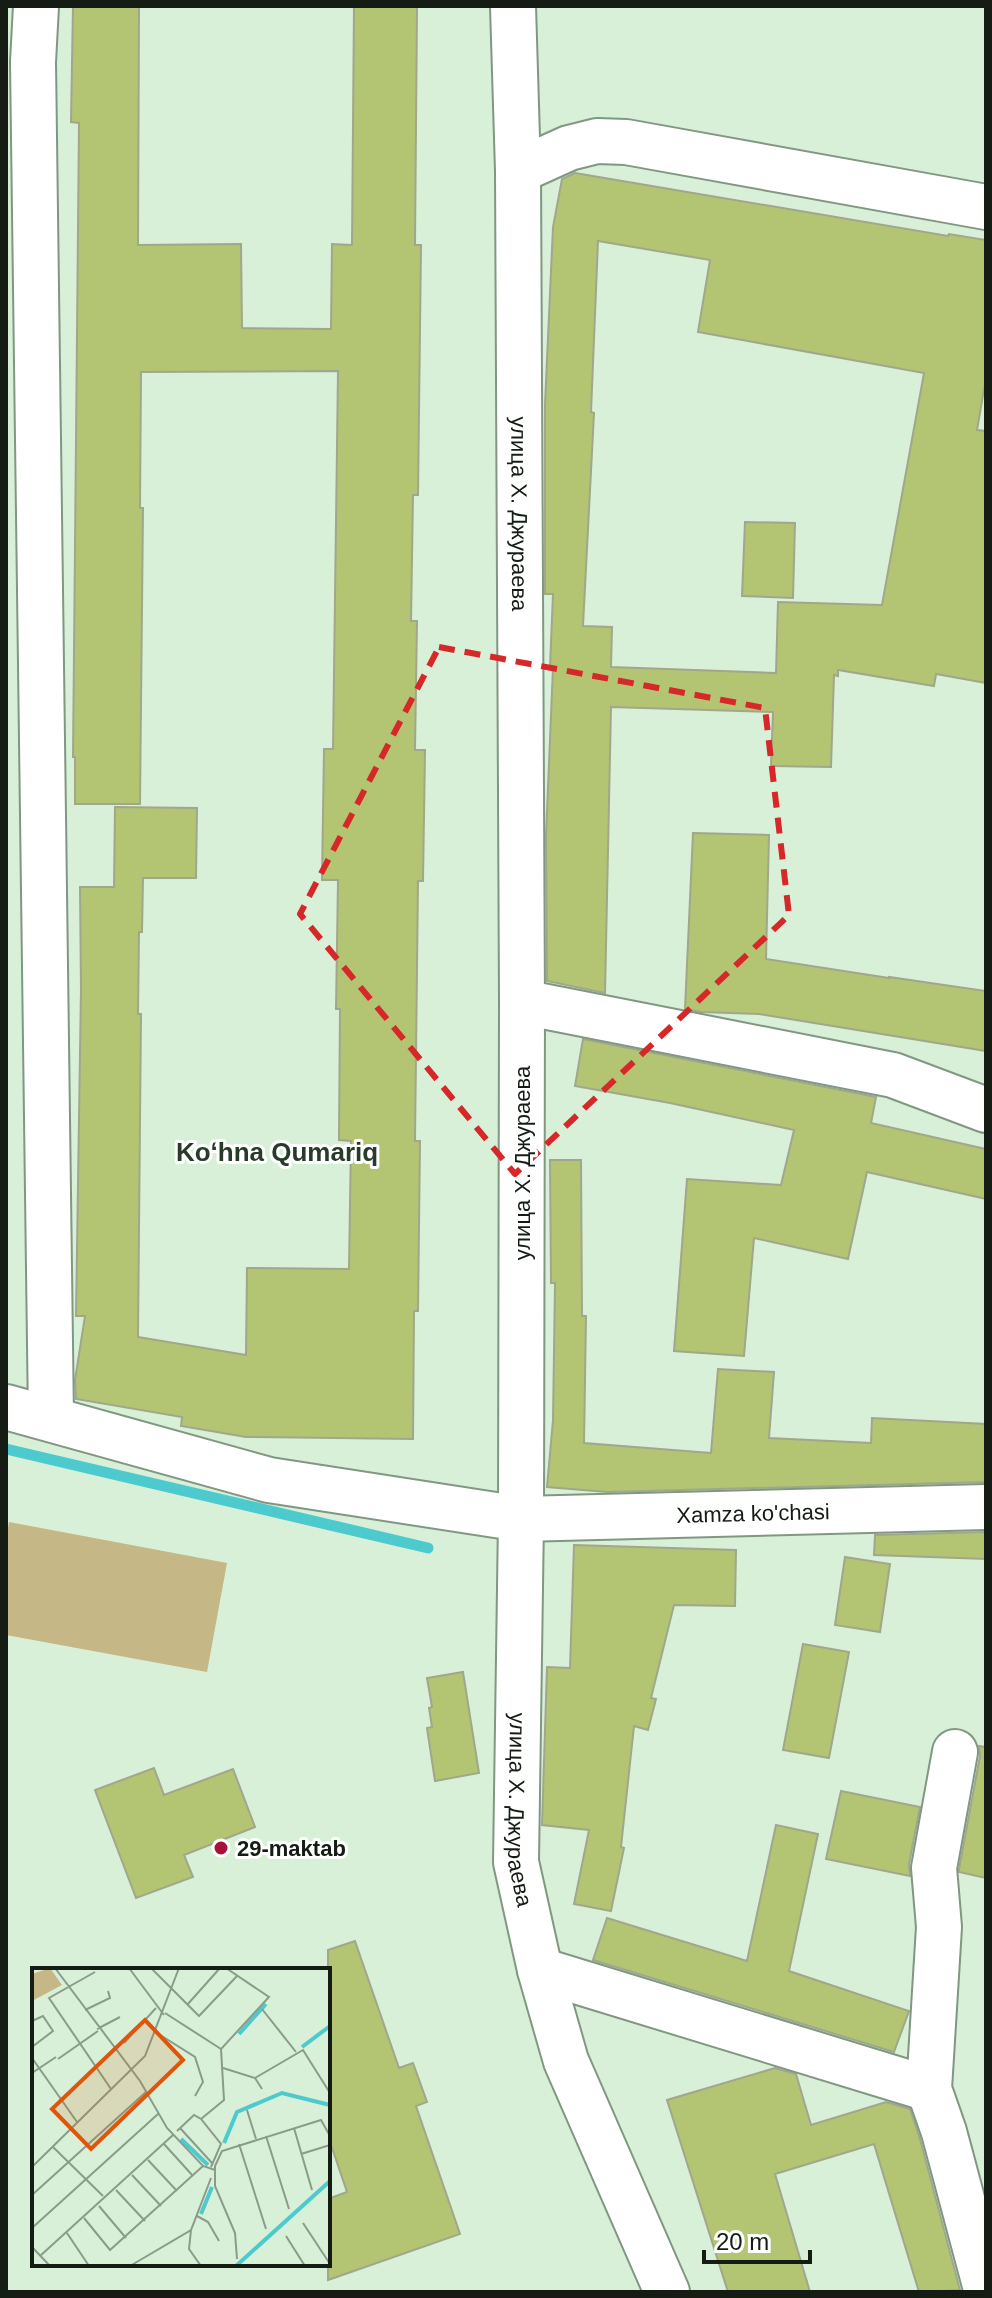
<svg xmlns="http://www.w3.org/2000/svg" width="992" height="2298" font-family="Helvetica,sans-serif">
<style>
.green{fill:#c6b786}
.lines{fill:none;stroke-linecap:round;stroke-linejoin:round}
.stream{stroke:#4dcace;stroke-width:11}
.building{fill:#b3c573;stroke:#a0a78b;stroke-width:2;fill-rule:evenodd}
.minor-casing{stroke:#819782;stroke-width:48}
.minor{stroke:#fff;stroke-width:44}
.marked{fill:none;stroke:#d62828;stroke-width:6;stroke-dasharray:16 10;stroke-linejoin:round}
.poi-dot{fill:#a8113c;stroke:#fff;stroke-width:3}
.labels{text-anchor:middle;stroke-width:6;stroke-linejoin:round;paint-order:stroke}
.street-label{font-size:22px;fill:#141c14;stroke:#fff}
.poi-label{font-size:22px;font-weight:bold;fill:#141c14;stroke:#fff;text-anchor:start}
.quarter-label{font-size:26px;font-weight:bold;fill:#283b29;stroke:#fff}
.inset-river{fill:none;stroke:#4dcace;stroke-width:4}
.inset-road{fill:none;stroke:#8a9b8a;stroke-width:2}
.view{fill:#dd560c;fill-opacity:0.15;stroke:#dd560c;stroke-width:4}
.inset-edge{fill:none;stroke:#141c14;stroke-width:4}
</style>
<rect width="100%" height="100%" fill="#d8f0d8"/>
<path class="green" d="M 9,1522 L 227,1563 L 207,1672 L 6,1635 L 6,1539 Z"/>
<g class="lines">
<path class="stream" d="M 6,1449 L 428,1548"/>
</g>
<path class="building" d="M 73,6 L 139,6 L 138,245 L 241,244 L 242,328 L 331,329 L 332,244 L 352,245 L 354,6 L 417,6 L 415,245 L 421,245 L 418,495 L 413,495 L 411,621 L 417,621 L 415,750 L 425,750 L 423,881 L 418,881 L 415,1141 L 420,1141 L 418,1311 L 414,1311 L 413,1439 L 246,1437 L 181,1426 L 182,1417 L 76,1399 L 75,1380 L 85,1316 L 76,1316 L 81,988 L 80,887 L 114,887 L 115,807 L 197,808 L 196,878 L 143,878 L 142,932 L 139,932 L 138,1014 L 141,1014 L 138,1337 L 246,1355 L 247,1268 L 349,1269 L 351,1141 L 339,1140 L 340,1009 L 336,1009 L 338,880 L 322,880 L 324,749 L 333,749 L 338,371 L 141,372 L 140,508 L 143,508 L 140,804 L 75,804 L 75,757 L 73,757 L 79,123 L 71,122 Z
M 575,173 L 948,236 L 949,234 L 986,240 L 986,378 L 977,430 L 986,431 L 986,683 L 936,674 L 934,686 L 838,670 L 838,676 L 834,675 L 831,767 L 771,766 L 773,712 L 611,707 L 605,993 L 547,981 L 546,836 L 553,667 L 550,667 L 553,594 L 545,594 L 545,404 L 553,227 L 562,179 ZM 598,241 L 710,260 L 698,332 L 924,373 L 882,605 L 778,602 L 776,673 L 611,667 L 612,627 L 583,626 L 594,413 L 591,412 Z
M 745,522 L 795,523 L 793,598 L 742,596 Z
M 693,833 L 769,835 L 766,959 L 889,978 L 889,977 L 986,991 L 986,1051 L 759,1014 L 701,1012 L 685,1009 Z
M 583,1039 L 876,1097 L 871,1123 L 986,1149 L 986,1199 L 867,1172 L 848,1259 L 754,1238 L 744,1356 L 674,1351 L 687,1179 L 781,1185 L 794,1130 L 670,1103 L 575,1086 Z
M 550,1160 L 581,1160 L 582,1316 L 586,1316 L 584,1443 L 711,1453 L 718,1369 L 774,1372 L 769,1438 L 871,1443 L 872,1418 L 986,1424 L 986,1482 L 607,1492 L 547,1487 L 553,1420 L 555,1283 L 551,1283 Z
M 986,1532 L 986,1559 L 874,1555 L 875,1535 Z
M 574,1545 L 736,1550 L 735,1606 L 674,1605 L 651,1698 L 656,1699 L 648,1730 L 634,1726 L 621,1847 L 624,1848 L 611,1911 L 574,1904 L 589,1830 L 542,1825 L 547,1667 L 570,1668 Z
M 845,1557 L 890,1564 L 880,1632 L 835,1625 Z
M 803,1644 L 849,1652 L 829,1758 L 783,1750 Z
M 463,1672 L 479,1773 L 435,1781 L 427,1728 L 432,1727 L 429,1708 L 432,1707 L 427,1678 Z
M 979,1746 L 986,1747 L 986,1878 L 959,1872 L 959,1869 L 980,1756 Z
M 154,1768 L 164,1795 L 233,1769 L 255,1827 L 184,1855 L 193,1877 L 136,1898 L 95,1790 Z
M 841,1791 L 920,1807 L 909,1864 L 910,1876 L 826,1859 Z
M 776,1825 L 818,1834 L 789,1971 L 909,2011 L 894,2052 L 593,1960 L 607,1918 L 747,1961 Z
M 355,1941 L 399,2068 L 413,2063 L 427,2102 L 416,2106 L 460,2234 L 328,2280 L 328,2199 L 347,2192 L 328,2136 L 328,1950 Z
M 775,2068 L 796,2074 L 811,2125 L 886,2102 L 910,2109 L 920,2139 L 960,2290 L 919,2292 L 874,2144 L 775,2174 L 810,2292 L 728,2292 L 667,2100 Z"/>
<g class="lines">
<defs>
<g id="minor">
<path d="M 36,6 L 33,62 L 51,1419"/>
<path id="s1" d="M 513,6 L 518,171 L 522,1002 L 521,1519 L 516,1862 L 540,1970 L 566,2061 L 667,2292"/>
<path d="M 518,171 L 569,148 L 597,141 L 626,142 L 986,207"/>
<path d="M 522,1002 L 893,1075 L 986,1110"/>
<path id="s2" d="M 6,1407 L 269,1480 L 521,1519 L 986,1507"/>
<path d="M 955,1752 L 934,1868 L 939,1927 L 929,2089 L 944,2132 L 986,2289"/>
<path d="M 540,1970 L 929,2089"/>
</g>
</defs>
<use href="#minor" class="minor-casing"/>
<use href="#minor" class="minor"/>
</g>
<path class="marked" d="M 439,647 L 765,708 L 789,915 L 515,1174 L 300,914 Z"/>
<circle class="poi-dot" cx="221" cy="1848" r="8"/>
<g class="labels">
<g class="street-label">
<text dy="8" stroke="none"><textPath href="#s1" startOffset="508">улица Х. Джураева</textPath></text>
<text transform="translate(522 1163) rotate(-90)" y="8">улица Х. Джураева</text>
<text dy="8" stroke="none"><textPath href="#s2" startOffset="760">Xamza ko'chasi</textPath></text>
<text dy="8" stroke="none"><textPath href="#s1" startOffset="1804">улица Х. Джураева</textPath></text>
</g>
<g class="poi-label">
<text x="237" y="1856">29-maktab</text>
</g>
<g class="quarter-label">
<text x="277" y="1161">Koʻhna Qumariq</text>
</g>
</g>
<g transform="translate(32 1968)">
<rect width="298" height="298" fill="#d8f0d8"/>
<path d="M 18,0 L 30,17 L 0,33 L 0,6 Z" fill="#c6b786"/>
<path class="inset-river" d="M 207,66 L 234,36M 270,79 L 298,58M 149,171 L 176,197M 192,175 L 205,144 L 250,125 L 298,137M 169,246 L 180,219M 204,298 L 298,213"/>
<path class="inset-road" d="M 23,0 L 108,113 L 135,160 L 171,198 L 183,202M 97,0 L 132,47M 119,0 L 167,48 L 205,8M 63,4 L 17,30 L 79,121M 155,37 L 188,0M 230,41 L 264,84M 53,42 L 78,30 L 76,23M 133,45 L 189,81M 0,53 L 11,48 L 21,63 L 0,79M 65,61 L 88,49M 125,65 L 163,89 L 171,114 L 163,128M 92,75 L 124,40M 0,90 L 45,154M 26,91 L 66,63M 191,100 L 223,110 L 230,121M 0,105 L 24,89M 223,110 L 271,82 L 298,125M 215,142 L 224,171M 169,151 L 192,132 L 189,81 L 237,29 L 194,0M 148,160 L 180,195M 262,160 L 280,222M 145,163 L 162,147 L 169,151 L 189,176 L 179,199M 234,168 L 257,241M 132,176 L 161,208M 207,176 L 234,261M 21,179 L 71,228M 269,186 L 298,177M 116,192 L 145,223M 0,199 L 113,88 L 147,0M 100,207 L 129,238M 84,222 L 113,253M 0,227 L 114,124M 67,238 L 94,270M 165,248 L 176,254 L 187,273M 52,250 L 78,282 L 171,198M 271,255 L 298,296M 0,260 L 126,146M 159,262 L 157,281 L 169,298M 35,265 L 57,298M 254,268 L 273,298M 0,279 L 18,298M 8,288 L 141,167M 205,291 L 203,265 L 183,218 L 183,198 L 190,183 L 289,152 L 298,168M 98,298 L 159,262 L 179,210"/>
<path class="view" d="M 113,52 L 151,92 L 59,181 L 20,141 Z"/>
<rect width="298" height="298" class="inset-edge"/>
</g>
<rect width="992" height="2298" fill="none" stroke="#141c14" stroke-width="16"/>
<path d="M704 2250v12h106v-12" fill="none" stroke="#141c14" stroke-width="4"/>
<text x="716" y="2250" font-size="24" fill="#141c14" stroke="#ffffff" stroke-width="6" paint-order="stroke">20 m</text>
</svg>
